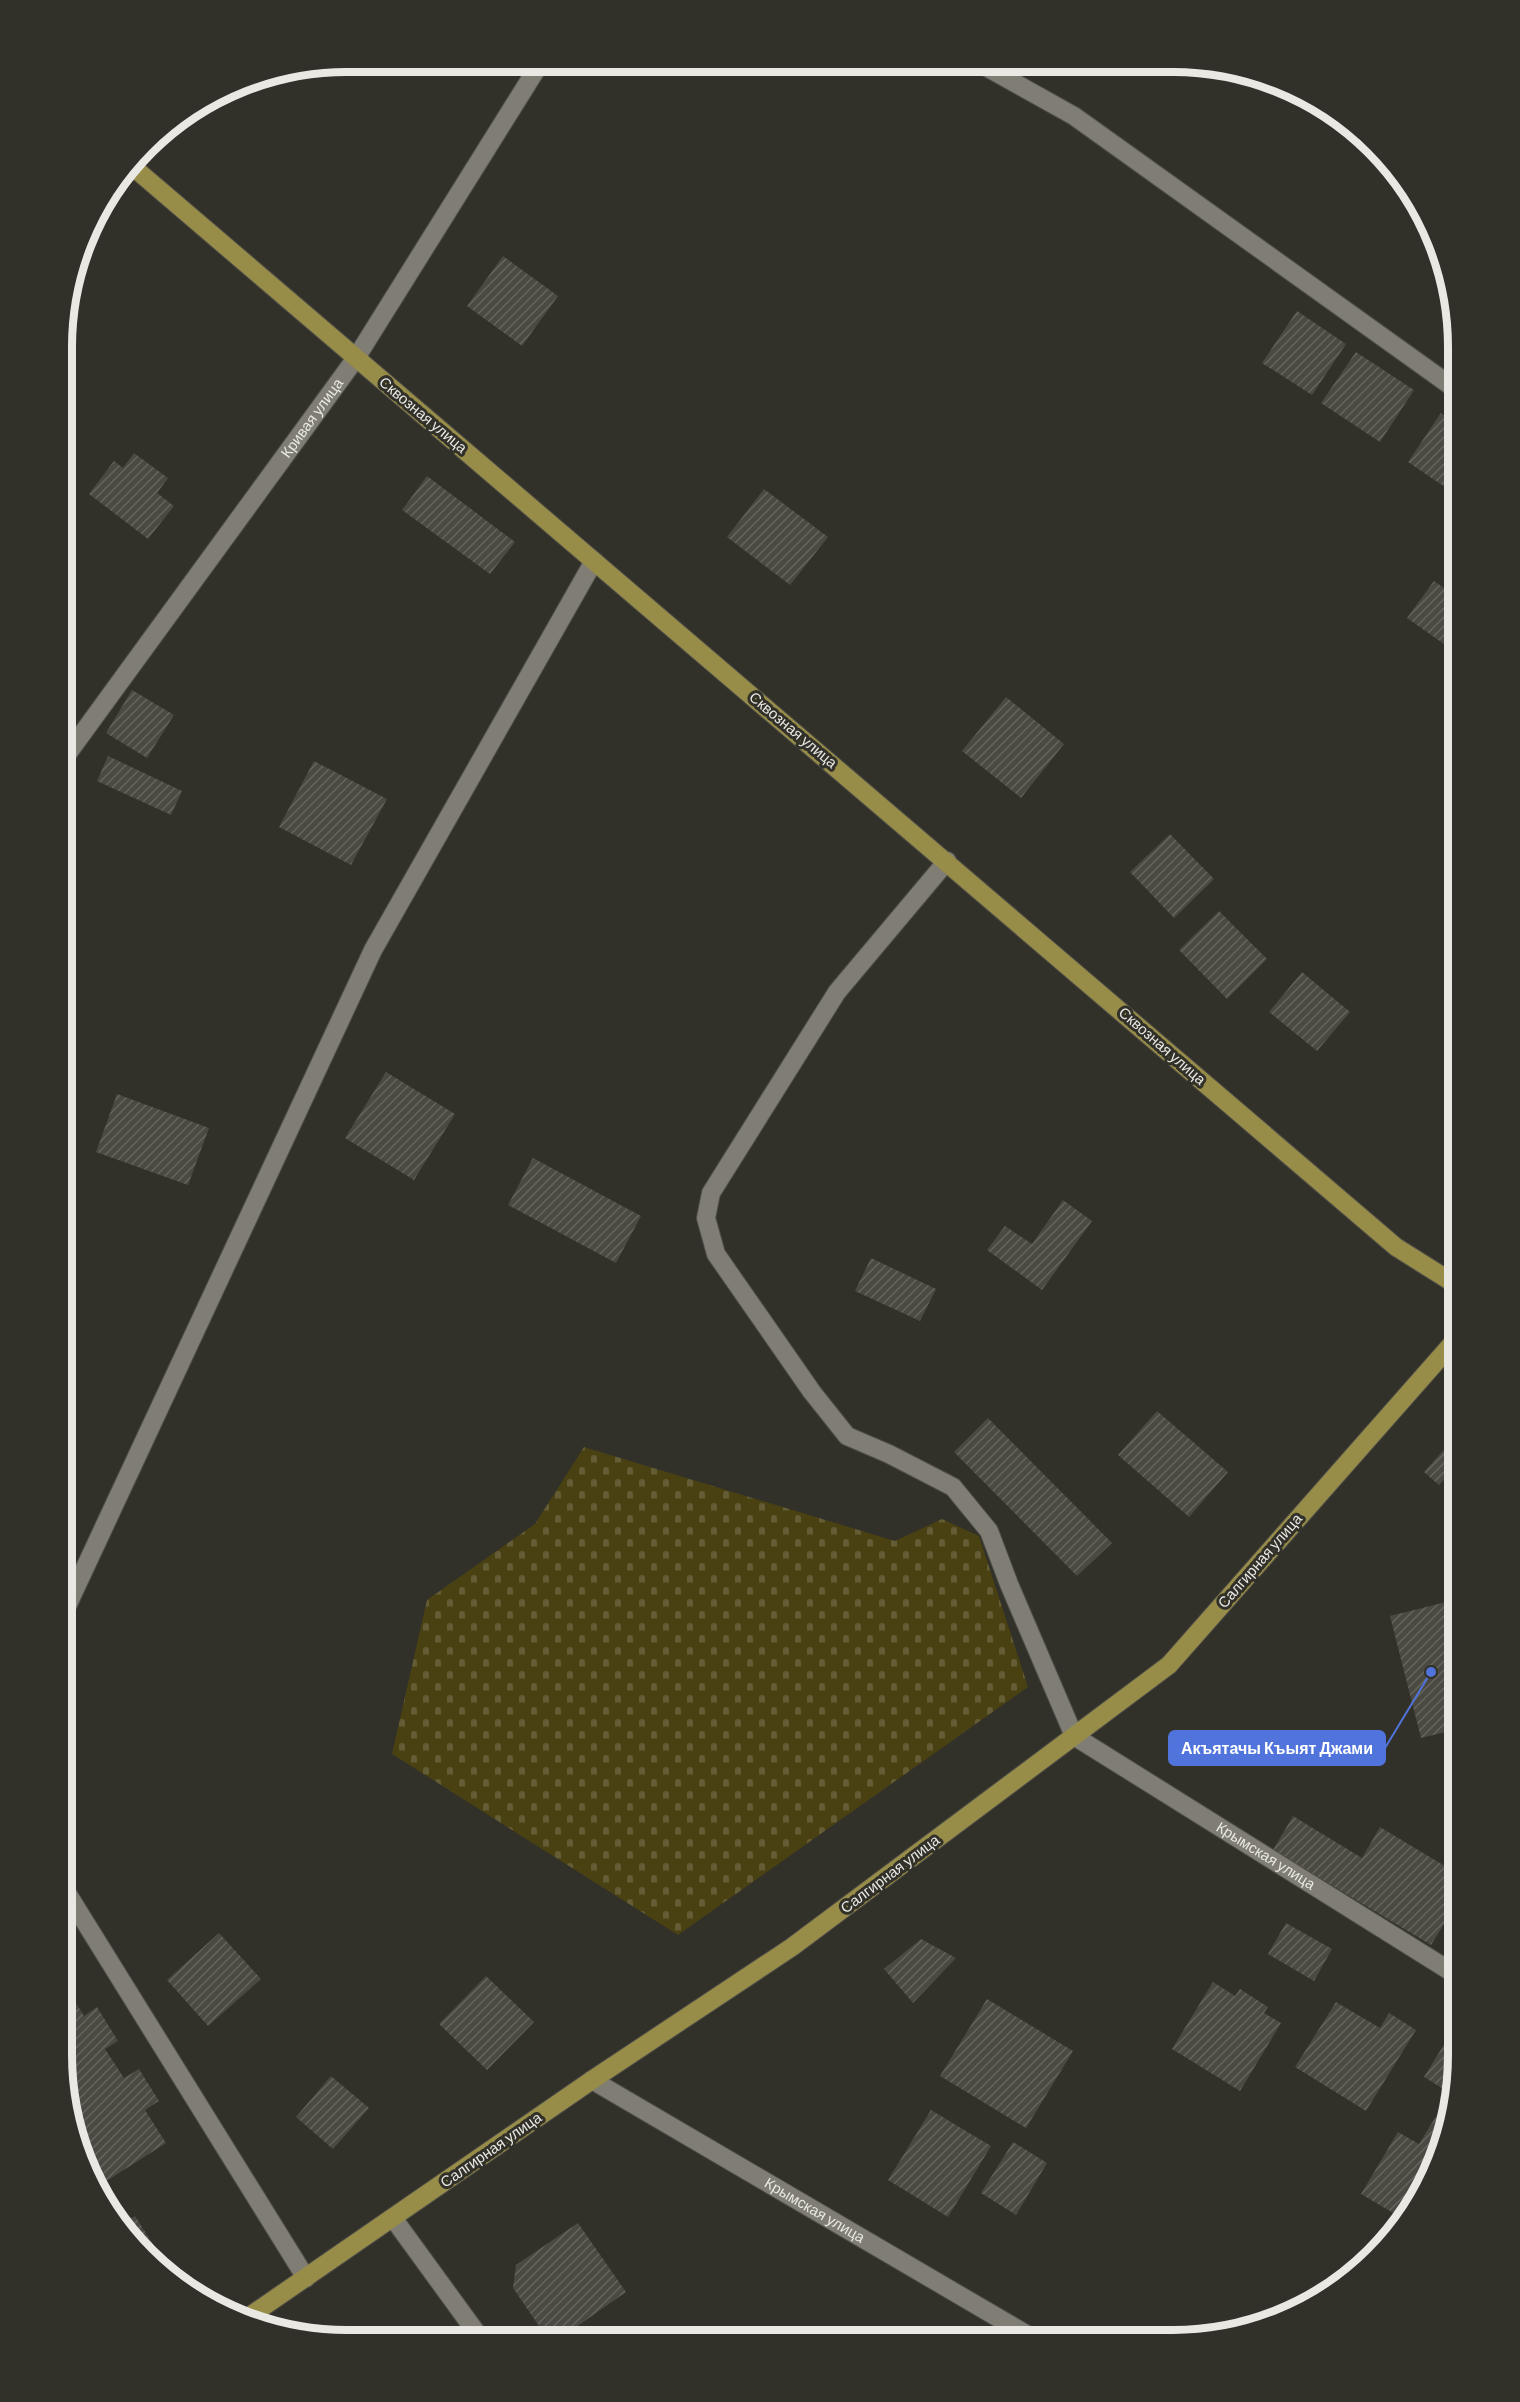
<svg xmlns="http://www.w3.org/2000/svg" width="1520" height="2402" font-family="Barlow,sans-serif">
<style>
.cemetery{fill:url(#cemetery-stones)}
.building{fill:url(#building-hatch)}
.lines{fill:none;stroke-linecap:round;stroke-linejoin:round}
.minor-casing{stroke:#4f4e48;stroke-width:20}
.major-casing{stroke:#4f4e48;stroke-width:20}
.minor{stroke:#7f7d74;stroke-width:18}
.major{stroke:#988d48;stroke-width:18}
.labels{text-anchor:middle;stroke-width:6;stroke-linejoin:round;paint-order:stroke}
.street-label{font-size:15px;fill:#e9e8e3;stroke:#313029}
.rim{fill:none;stroke:#e9e8e3;stroke-width:8}
.leader{fill:none;stroke:#5074db;stroke-width:2}
.callout-dot{fill:#5074db;stroke:#313029;stroke-width:2}
.callout{fill:#5074db;stroke:#5074db;stroke-width:2}
.callout-label{font-size:16px;text-anchor:middle;font-weight:bold;fill:#fff}
</style>
<defs>
<pattern id="cemetery-stones" width="16" height="16" patternUnits="userSpaceOnUse" patternTransform="scale(1.5)"><rect width="16" height="16" fill="#494112"/><path d="M2 7V4a2 2 0 0 1 4 0v3zM10 15v-3a2 2 0 0 1 4 0v3z" fill="#635c34"/></pattern>
<pattern id="building-hatch" width="6" height="6" patternUnits="userSpaceOnUse" patternTransform="scale(1.5)"><rect width="6" height="6" fill="#4b4a42"/><path d="M-1 1l2-2M0 6l6-6M5 7l2-2" fill="none" stroke="#65645d"/></pattern>
</defs>
<rect width="100%" height="100%" fill="#313029"/>
<path class="cemetery" d="M 584,1447 L 895,1541 L 942,1519 L 979,1536 L 1028,1687 L 678,1935 L 392,1754 L 427,1600 L 535,1524 Z"/>
<path class="building" d="M 503,256 L 558,296 L 522,346 L 467,306 Z
M 1297,311 L 1346,344 L 1312,395 L 1262,363 Z
M 1356,352 L 1414,390 L 1380,442 L 1321,403 Z
M 1441,413 L 1458,425 L 1458,496 L 1408,462 Z
M 134,453 L 168,478 L 157,493 L 174,506 L 148,539 L 89,494 L 114,461 L 123,468 Z
M 427,476 L 515,542 L 490,574 L 402,510 Z
M 764,489 L 828,537 L 790,585 L 727,537 Z
M 1434,581 L 1458,598 L 1458,654 L 1407,618 Z
M 132,690 L 174,715 L 147,758 L 106,733 Z
M 1006,697 L 1064,744 L 1021,798 L 962,751 Z
M 108,756 L 182,791 L 171,815 L 97,781 Z
M 314,761 L 387,799 L 351,865 L 279,827 Z
M 1170,834 L 1214,879 L 1174,918 L 1130,872 Z
M 1219,911 L 1267,959 L 1227,999 L 1179,950 Z
M 1302,972 L 1350,1012 L 1317,1051 L 1269,1012 Z
M 386,1072 L 455,1114 L 414,1180 L 345,1138 Z
M 117,1094 L 209,1128 L 188,1185 L 96,1152 Z
M 533,1158 L 641,1216 L 616,1263 L 508,1205 Z
M 1063,1200 L 1092,1221 L 1042,1290 L 987,1250 L 1005,1226 L 1032,1244 Z
M 871,1258 L 936,1289 L 920,1321 L 855,1291 Z
M 1157,1411 L 1228,1472 L 1189,1517 L 1118,1455 Z
M 988,1418 L 1112,1543 L 1077,1576 L 954,1452 Z
M 1456,1436 L 1458,1438 L 1458,1463 L 1439,1485 L 1424,1472 Z
M 1458,1599 L 1458,1729 L 1421,1738 L 1390,1616 Z
M 1293,1816 L 1362,1858 L 1380,1827 L 1458,1874 L 1458,1902 L 1431,1945 L 1273,1850 Z
M 1458,1919 L 1458,1938 L 1450,1933 Z
M 1286,1923 L 1332,1949 L 1314,1981 L 1268,1954 Z
M 219,1933 L 261,1979 L 208,2026 L 167,1980 Z
M 921,1939 L 956,1958 L 913,2003 L 884,1969 Z
M 486,1976 L 534,2022 L 487,2070 L 439,2024 Z
M 62,1981 L 84,2016 L 97,2007 L 118,2041 L 105,2049 L 124,2078 L 139,2069 L 159,2101 L 145,2110 L 166,2143 L 105,2182 L 78,2140 L 61,2055 Z
M 1213,1982 L 1235,1996 L 1240,1989 L 1268,2007 L 1264,2013 L 1281,2023 L 1240,2091 L 1172,2049 Z
M 987,1999 L 1073,2051 L 1026,2128 L 940,2076 Z
M 1336,2002 L 1380,2028 L 1389,2013 L 1416,2030 L 1366,2111 L 1295,2067 Z
M 1456,2025 L 1458,2026 L 1458,2074 L 1453,2095 L 1424,2077 Z
M 331,2076 L 369,2108 L 333,2149 L 296,2117 Z
M 931,2110 L 991,2146 L 948,2217 L 888,2180 Z
M 1438,2113 L 1447,2119 L 1437,2164 L 1405,2220 L 1361,2194 L 1398,2132 L 1419,2144 Z
M 1013,2142 L 1047,2163 L 1016,2215 L 981,2193 Z
M 135,2216 L 175,2279 L 172,2281 L 119,2226 Z
M 578,2223 L 626,2292 L 559,2339 L 548,2339 L 513,2288 L 516,2265 Z"/>
<g class="lines">
<defs>
<g id="minor">
<path d="M 979,63 L 1074,116 L 1458,391"/>
<path id="s1" d="M 63,760 L 356,358 L 541,62"/>
<path id="s2" d="M 947,861 L 837,992 L 711,1193 L 706,1218 L 716,1254 L 812,1392 L 847,1436 L 889,1454 L 953,1487 L 989,1531 L 1009,1584 L 1074,1736 L 1458,1976"/>
<path d="M 62,1617 L 373,950 L 594,561"/>
<path d="M 62,1885 L 306,2278"/>
<path id="s3" d="M 592,2080 L 1036,2340"/>
<path d="M 393,2218 L 481,2339"/>
</g>
<path id="major" d="M 133,167 L 1396,1247 L 1458,1286
M 244,2320 L 592,2080 L 792,1947 L 1169,1665 L 1458,1337"/>
</defs>
<use href="#minor" class="minor-casing"/>
<use href="#major" class="major-casing"/>
<use href="#minor" class="minor"/>
<use href="#major" class="major"/>
</g>
<g class="labels">
<g class="street-label">
<text transform="translate(423 415) rotate(40)" y="5">Сквозная улица</text>
<text dy="5" stroke="none"><textPath href="#s1" startOffset="423">Кривая улица</textPath></text>
<text transform="translate(793 730) rotate(40)" y="5">Сквозная улица</text>
<text transform="translate(1162 1046) rotate(41)" y="5">Сквозная улица</text>
<text transform="translate(1260 1561) rotate(-49)" y="5">Салгирная улица</text>
<text dy="5" stroke="none"><textPath href="#s2" startOffset="1318">Крымская улица</textPath></text>
<text transform="translate(890 1874) rotate(-37)" y="5">Салгирная улица</text>
<text transform="translate(491 2150) rotate(-35)" y="5">Салгирная улица</text>
<text dy="5" stroke="none"><textPath href="#s3" startOffset="258">Крымская улица</textPath></text>
</g>
</g>
<path d="M0 0H1520V2402H0ZM347 72H1173A275 275 0 0 1 1448 347V2055A275 275 0 0 1 1173 2330H347A275 275 0 0 1 72 2055V347A275 275 0 0 1 347 72Z" fill="#313029" fill-rule="evenodd"/>
<path class="rim" d="M347 72H1173A275 275 0 0 1 1448 347V2055A275 275 0 0 1 1173 2330H347A275 275 0 0 1 72 2055V347A275 275 0 0 1 347 72Z"/>
<path class="leader" d="M1431 1672L1385 1748"/>
<circle class="callout-dot" cx="1431" cy="1672" r="6"/>
<rect class="callout" x="1169" y="1731" width="216" height="34" rx="6"/>
<g class="callout-label">
<text x="1277" y="1754">Акъятачы Къыят Джами</text>
</g>
</svg>
